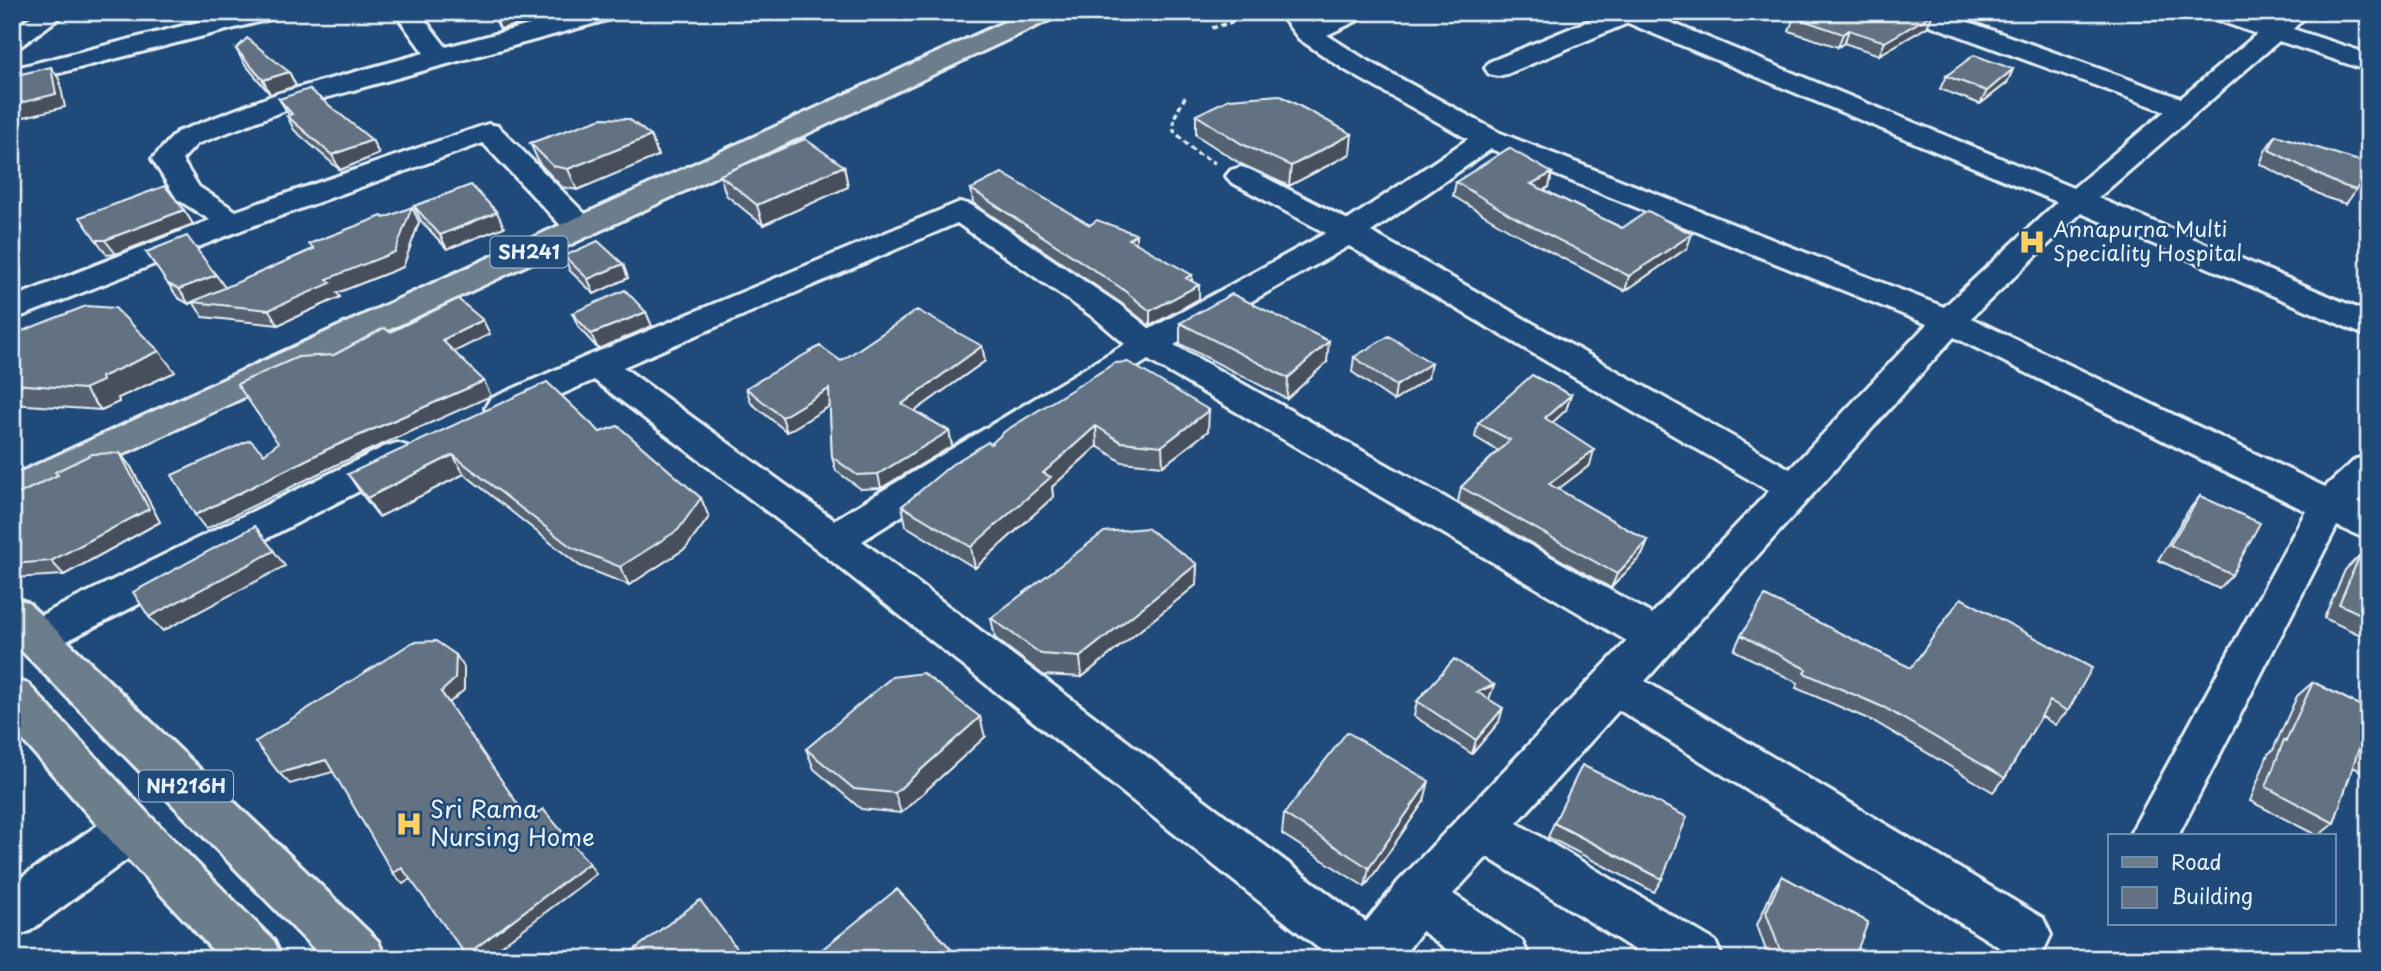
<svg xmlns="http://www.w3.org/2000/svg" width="2381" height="971" font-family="'Playpen Sans',sans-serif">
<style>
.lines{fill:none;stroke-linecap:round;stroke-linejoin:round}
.street-casing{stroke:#e8f1f8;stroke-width:6}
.primary-casing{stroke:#e8f1f8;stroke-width:6}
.highway-casing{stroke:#e8f1f8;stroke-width:6}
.path{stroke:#e8f1f8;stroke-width:3.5;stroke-dasharray:5 3.5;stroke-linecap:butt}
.street{fill:#1f4a7a;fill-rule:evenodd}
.primary{fill:#6c7d8b;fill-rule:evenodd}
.highway{fill:#6c7d8b;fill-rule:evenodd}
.wall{fill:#566271;stroke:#e8f1f8;stroke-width:2}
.shaded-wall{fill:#46505c;stroke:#e8f1f8;stroke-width:2}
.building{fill:#647283;stroke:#e8f1f8;stroke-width:2}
.labels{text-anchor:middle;stroke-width:5;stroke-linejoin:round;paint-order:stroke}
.shield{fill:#1f4a7a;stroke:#acbfd2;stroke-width:2}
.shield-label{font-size:19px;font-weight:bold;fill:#e8f1f8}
.poi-label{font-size:21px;fill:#e8f1f8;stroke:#1f4a7a;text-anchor:start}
.near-poi-label{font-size:24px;fill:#e8f1f8;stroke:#1f4a7a;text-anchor:start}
</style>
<rect width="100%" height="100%" fill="#1f4a7a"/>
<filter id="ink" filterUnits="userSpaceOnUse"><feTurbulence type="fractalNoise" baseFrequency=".0143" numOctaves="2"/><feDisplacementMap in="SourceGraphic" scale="14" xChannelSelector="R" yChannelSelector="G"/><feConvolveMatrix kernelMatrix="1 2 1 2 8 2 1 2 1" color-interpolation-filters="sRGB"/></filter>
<g filter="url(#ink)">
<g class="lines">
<defs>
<path id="street" d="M 38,12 L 67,12 L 21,46 L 12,49 L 12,29 Z
M 238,12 L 281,12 L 278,17 L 12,85 L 12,69 Z
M 394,12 L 419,12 L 446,47 L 578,12 L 621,12 L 618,17 L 299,105 L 197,144 L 182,160 L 199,187 L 236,211 L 488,124 L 498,126 L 592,221 L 597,228 L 592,235 L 581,237 L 570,235 L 483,143 L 244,229 L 12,320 L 12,298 L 210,220 L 177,199 L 152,159 L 177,132 L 279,93 L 424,53 Z
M 1278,12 L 1303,12 L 1312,23 L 1335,12 L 1368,12 L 1365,17 L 1327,35 L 1363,58 L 1498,132 L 1944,307 L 2057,202 L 1628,23 L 1507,74 L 1498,76 L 1489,74 L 1485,68 L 1489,62 L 1610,12 L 1645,12 L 2073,188 L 2165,111 L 1908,17 L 1905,12 L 1941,12 L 2181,98 L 2257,34 L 2208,17 L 2205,12 L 2242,12 L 2271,22 L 2283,12 L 2310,12 L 2293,29 L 2369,54 L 2369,71 L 2279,41 L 2098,198 L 2369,313 L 2369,337 L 2081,213 L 1971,318 L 2325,487 L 2356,459 L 2369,456 L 2369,491 L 2357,502 L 2369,508 L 2369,540 L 2337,526 L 2178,836 L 2131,836 L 2130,834 L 2306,511 L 1954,337 L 1645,681 L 2043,918 L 2051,935 L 2043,952 L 2027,959 L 2007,952 L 1619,710 L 1517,823 L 1715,941 L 1723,959 L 1649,959 L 1487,857 L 1453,894 L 1522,941 L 1530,959 L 1460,959 L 1422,931 L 1401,959 L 1332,959 L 819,551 L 594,380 L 503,420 L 490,417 L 485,408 L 490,399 L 585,357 L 960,202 L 971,205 L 1120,305 L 1150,329 L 1326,233 L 1231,182 L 1226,176 L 1231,170 L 1241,167 L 1251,170 L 1348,220 L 1468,139 L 1345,70 L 1299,39 ZM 1491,149 L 1927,324 L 1790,469 L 1371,232 ZM 957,223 L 1096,319 L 1125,344 L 834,520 L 623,367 ZM 1349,246 L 1769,491 L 1652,614 L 1174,345 ZM 1148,360 L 1627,641 L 1399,881 L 1366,922 L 862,541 Z
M 397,443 L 410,447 L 416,456 L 410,465 L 51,649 L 36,654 L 21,649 L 15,637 L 21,625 L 384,447 Z
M 131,807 L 148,814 L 155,829 L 148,844 L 30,931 L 12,938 L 12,884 L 114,814 Z"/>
<path id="primary" d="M 1026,12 L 1059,12 L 1056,17 L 12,506 L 12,476 Z"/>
<path id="highway" d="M 12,597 L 27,602 L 378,941 L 386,959 L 324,959 L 12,641 Z
M 12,679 L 28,684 L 148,814 L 274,941 L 282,959 L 221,959 L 114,844 L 12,728 Z"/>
</defs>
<use href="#street" class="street-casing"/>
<use href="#primary" class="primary-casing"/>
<use href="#highway" class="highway-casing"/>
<path class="path" d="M 1212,28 L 1261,14
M 1185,97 L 1174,118 L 1174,131 L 1195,152 L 1215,163"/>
<use href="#street" class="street"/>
<use href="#primary" class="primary"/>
<use href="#highway" class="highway"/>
</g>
<path class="wall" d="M 491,12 L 543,12 L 545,18 L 500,29 Z
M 1794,17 L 1927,27 L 1879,55 L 1844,43 L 1838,47 L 1789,31 Z
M 236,49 L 289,72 L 296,86 L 270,94 L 244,63 Z
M 2013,69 L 2007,83 L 1980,104 L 1940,89 L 1946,76 Z
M 279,99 L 372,140 L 379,154 L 340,170 L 294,130 L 287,116 L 289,115 Z
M 1196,115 L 1350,154 L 1289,186 L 1241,164 L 1196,135 Z
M 2276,135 L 2356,190 L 2346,204 L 2327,198 L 2260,164 L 2266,149 Z
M 651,136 L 658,156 L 577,190 L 562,187 L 539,163 L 530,143 Z
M 844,166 L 848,187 L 763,225 L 726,195 L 720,175 Z
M 1552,173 L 1549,187 L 1544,190 L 1622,228 L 1687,248 L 1625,291 L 1509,230 L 1453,196 L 1456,182 Z
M 971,189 L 1090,225 L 1136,243 L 1192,281 L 1199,299 L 1150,326 L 1121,303 L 973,203 Z
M 414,206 L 504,227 L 447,249 L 421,221 Z
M 184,210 L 193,224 L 116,254 L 107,255 L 80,217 Z
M 384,218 L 419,222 L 403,267 L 337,293 L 340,297 L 278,325 L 203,317 L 193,302 L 189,304 L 178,298 L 146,252 L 216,275 L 225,288 L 313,249 L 309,244 Z
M 564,256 L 623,264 L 628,278 L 594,294 L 570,271 Z
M 572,313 L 652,326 L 598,349 L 579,328 Z
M 1180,323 L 1327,362 L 1287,399 L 1180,344 Z
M 982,346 L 985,361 L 915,411 L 949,431 L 952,446 L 881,488 L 861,489 L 836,471 L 832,457 L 830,406 L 787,432 L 751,403 L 746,388 L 841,361 Z
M 1354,357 L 1428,378 L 1394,401 L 1352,372 Z
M 1115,363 L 1208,431 L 1163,466 L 1122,462 L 1097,446 L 1052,487 L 1053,497 L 975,568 L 906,526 L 902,506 L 991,444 Z
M 12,365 L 175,372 L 118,398 L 119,402 L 101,410 L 12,404 Z
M 1571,395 L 1566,410 L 1552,423 L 1590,465 L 1558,489 L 1648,541 L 1642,555 L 1611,588 L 1458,502 L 1461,487 L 1498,451 L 1475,437 L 1478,423 Z
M 600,432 L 709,517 L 686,548 L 629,585 L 580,566 L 464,474 L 379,517 L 360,492 L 348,474 Z
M 131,467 L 160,522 L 64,575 L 12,578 L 12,497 Z
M 2200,496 L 2232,575 L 2219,589 L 2158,560 L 2188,511 Z
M 2360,555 L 2369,559 L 2369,639 L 2324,618 L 2345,570 Z
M 1197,564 L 1196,585 L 1082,677 L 1043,675 L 995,638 L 991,618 Z
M 1961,598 L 2068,711 L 2055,725 L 2041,716 L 2005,778 L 1993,792 L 1875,722 L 1796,688 L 1798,683 L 1734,650 L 1741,635 L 1911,668 Z
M 2313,682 L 2369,710 L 2369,775 L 2353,767 L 2334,823 L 2318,836 L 2250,801 L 2268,754 L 2273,750 L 2297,696 Z
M 1494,685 L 1489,699 L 1499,722 L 1472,754 L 1414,716 L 1417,701 Z
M 985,737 L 901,813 L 861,809 L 814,769 L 806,749 Z
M 1424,801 L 1365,887 L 1282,834 L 1284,814 Z
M 1554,823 L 1662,879 L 1654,892 L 1548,837 Z
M 1782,876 L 1854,959 L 1769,959 L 1757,925 L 1773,889 Z"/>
<path class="shaded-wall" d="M 518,12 L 543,12 L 545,18 L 500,29 L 496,18 Z
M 1933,14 L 1927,27 L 1879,55 L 1885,42 Z
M 1849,30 L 1844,43 L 1838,47 L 1843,34 Z
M 12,56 L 18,65 L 12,67 Z
M 51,67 L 59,79 L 65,107 L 12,120 L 12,105 Z
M 2013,69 L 2007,83 L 1980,104 L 1987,91 Z
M 289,72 L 296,86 L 270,94 L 263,80 Z
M 1352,134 L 1350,154 L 1289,186 L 1291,166 Z
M 651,136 L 658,156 L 577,190 L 568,169 Z
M 372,140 L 379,154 L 340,170 L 332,155 Z
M 844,166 L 848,187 L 763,225 L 757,205 Z
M 1552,173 L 1549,187 L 1528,198 L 1531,184 Z
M 412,207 L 419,222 L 403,267 L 337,293 L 340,297 L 278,325 L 269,310 L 327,279 Z
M 184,210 L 193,224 L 116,254 L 105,240 Z
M 497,212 L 504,227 L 447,249 L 440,235 Z
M 1136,234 L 1136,249 L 1129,239 Z
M 1692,234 L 1687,248 L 1625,291 L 1629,276 Z
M 623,264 L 628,278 L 594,294 L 588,279 Z
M 216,275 L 226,289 L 189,304 L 179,289 Z
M 1192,275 L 1192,288 L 1199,285 L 1199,299 L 1150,326 L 1150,311 L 1186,278 Z
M 646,312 L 652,326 L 598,349 L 591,334 Z
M 483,320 L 490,334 L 450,354 L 442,340 Z
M 1329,341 L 1327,362 L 1287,399 L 1288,378 Z
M 982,346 L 985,361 L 905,418 L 902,404 Z
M 159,351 L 175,372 L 118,398 L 119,402 L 101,410 L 84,389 L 101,377 Z
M 1431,363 L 1428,378 L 1394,401 L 1396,386 Z
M 484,381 L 491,396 L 338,464 L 206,529 L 195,515 L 328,449 Z
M 829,389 L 833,404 L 787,432 L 782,417 Z
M 1571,395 L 1566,410 L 1541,433 L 1545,418 Z
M 1209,410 L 1208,431 L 1163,466 L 1162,446 Z
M 1096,426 L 1097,446 L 1052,487 L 1053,497 L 975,568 L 971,547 L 1043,473 Z
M 949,431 L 952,446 L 881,488 L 878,474 Z
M 1594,450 L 1590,465 L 1545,499 L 1549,484 Z
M 120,453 L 131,467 L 160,522 L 64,575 L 51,561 Z
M 453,455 L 464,474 L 379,517 L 367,498 Z
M 701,498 L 709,517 L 686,548 L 629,585 L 620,567 Z
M 255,526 L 285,566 L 163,631 L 149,617 Z
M 1648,541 L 1642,555 L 1611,588 L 1617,574 Z
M 1197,564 L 1196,585 L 1082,677 L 1080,657 Z
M 456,655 L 464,667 L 464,690 L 449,703 L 441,692 Z
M 1494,685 L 1489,699 L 1473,706 L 1477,692 Z
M 1503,708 L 1499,722 L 1472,754 L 1476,740 Z
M 980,717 L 985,737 L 901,813 L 895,793 Z
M 326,760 L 336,771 L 290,784 L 279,773 Z
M 1429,781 L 1424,801 L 1365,887 L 1369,868 Z
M 589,863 L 596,874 L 484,959 L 470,959 L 466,955 Z
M 402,868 L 412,878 L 403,884 L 393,873 Z"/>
<path class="building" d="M 493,12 L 518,12 L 496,18 Z
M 1803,12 L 1929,12 L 1933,14 L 1885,42 L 1849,30 L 1843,34 L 1794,17 Z
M 247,38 L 289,72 L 263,80 L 236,49 Z
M 1974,55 L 2013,69 L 1987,91 L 1946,76 Z
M 51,67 L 56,94 L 12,105 L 12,73 L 20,71 L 21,74 Z
M 309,89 L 372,140 L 332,155 L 287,116 L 292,114 L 279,99 Z
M 1279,95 L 1352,134 L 1291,166 L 1242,144 L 1196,115 L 1229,99 Z
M 602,118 L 629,119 L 651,136 L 568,169 L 553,166 L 530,143 Z
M 2276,135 L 2369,164 L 2369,167 L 2356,190 L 2338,184 L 2269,150 Z
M 805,139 L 844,166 L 757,205 L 720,175 Z
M 1509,148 L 1552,173 L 1531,184 L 1622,228 L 1648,211 L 1692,234 L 1629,276 L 1512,216 L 1456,182 Z
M 1002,173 L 1090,225 L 1097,220 L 1136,234 L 1129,239 L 1192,275 L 1186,278 L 1199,285 L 1150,311 L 1121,288 L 971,189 Z
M 471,185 L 497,212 L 440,235 L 414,206 Z
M 165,186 L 184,210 L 105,240 L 96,240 L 80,217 Z
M 412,207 L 395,252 L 327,279 L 331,283 L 269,310 L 192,302 L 314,249 L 309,244 L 382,216 L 384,218 Z
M 187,236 L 216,275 L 179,289 L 168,284 L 146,252 Z
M 598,241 L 623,264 L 588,279 L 564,256 Z
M 625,290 L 646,312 L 591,334 L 572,313 Z
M 1232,294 L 1329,341 L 1288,378 L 1180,323 Z
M 458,299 L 483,320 L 442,340 L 484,381 L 328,449 L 195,515 L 172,475 L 250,440 L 264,454 L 278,443 L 237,384 L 298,357 L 334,355 L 384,328 L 390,332 Z
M 86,306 L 115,308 L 159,351 L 101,377 L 102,381 L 84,389 L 12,384 L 12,365 L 19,363 L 12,350 L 12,335 Z
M 917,310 L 982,346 L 902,404 L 949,431 L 878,474 L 857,475 L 832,457 L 829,389 L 782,417 L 746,388 L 820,346 L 841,361 Z
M 1389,336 L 1431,363 L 1396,386 L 1354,357 Z
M 1128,362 L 1209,410 L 1162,446 L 1121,442 L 1096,426 L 1043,473 L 1051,477 L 971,547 L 902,506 L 951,465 L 988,442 L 991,444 L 1005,431 L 1115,363 Z
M 1532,375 L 1571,395 L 1545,418 L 1594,450 L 1549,484 L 1648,541 L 1617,574 L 1461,487 L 1510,440 L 1478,423 Z
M 547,382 L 600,432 L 618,426 L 701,498 L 678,530 L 620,567 L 571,547 L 453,455 L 367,498 L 348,474 Z
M 120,453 L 149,509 L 51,561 L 12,564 L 12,497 L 58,475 L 55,472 L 92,454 Z
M 2200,496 L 2260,523 L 2232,575 L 2170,545 Z
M 255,526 L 274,551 L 149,617 L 133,592 Z
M 1147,528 L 1197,564 L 1080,657 L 1041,654 L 991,618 L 1104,532 Z
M 2360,555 L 2369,559 L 2369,618 L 2339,604 Z
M 1765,596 L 1911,668 L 1961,598 L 2092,668 L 2068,711 L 2050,701 L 2005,778 L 1885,708 L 1804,673 L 1806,669 L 1741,635 Z
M 436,641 L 456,655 L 455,679 L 441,692 L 528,819 L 543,809 L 589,863 L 466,955 L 402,868 L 393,873 L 326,760 L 279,773 L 255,742 L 413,642 Z
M 1454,659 L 1494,685 L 1477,692 L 1503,708 L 1476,740 L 1417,701 Z
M 923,673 L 980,717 L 895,793 L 854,789 L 806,749 L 892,677 Z
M 2313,682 L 2369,710 L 2369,753 L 2359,748 L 2334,823 L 2266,787 L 2284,740 L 2286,741 Z
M 1347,732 L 1429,781 L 1369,868 L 1284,814 Z
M 1582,765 L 1687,817 L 1662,879 L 1554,823 Z
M 1782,876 L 1868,922 L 1854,959 L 1783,959 L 1766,912 Z
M 897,889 L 960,959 L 810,959 Z
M 700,900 L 745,959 L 622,959 Z"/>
</g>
<defs>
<symbol id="hospital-bare" viewBox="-9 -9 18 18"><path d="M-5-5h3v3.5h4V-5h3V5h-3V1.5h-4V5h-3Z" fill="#ffd166" stroke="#1f4a7a" stroke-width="2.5" paint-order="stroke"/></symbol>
</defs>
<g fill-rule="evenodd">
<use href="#hospital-bare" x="2013" y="223" width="38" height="38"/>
<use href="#hospital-bare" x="390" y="805" width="38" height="38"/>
</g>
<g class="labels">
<g class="shield">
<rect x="490.5" y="236.5" width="77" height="31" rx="5"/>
<rect x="139" y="770.5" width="94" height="31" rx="5"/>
</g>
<g class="shield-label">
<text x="529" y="259">SH241</text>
<text x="186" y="793">NH216H</text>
</g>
<g class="poi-label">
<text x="2053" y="237">Annapurna Multi<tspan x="2053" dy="24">Speciality Hospital</tspan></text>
</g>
<g class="near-poi-label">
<text x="430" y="818">Sri Rama<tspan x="430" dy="28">Nursing Home</tspan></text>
</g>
</g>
<rect width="2381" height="971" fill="none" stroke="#1f4a7a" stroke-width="42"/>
<rect x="21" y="21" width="2339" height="929" fill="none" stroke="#e8f1f8" stroke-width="2.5" filter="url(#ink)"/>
<rect x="2108" y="834" width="228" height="91" fill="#1f4a7a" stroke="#6f8dac" stroke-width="2"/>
<rect x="2122" y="857" width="35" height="10" fill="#6c7d8b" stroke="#6f8dac" stroke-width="2"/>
<text x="2171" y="870" font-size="21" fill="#e8f1f8">Road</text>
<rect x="2122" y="887" width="35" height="21" fill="#647283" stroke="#6f8dac" stroke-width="2"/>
<text x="2171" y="904" font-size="21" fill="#e8f1f8">Building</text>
</svg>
